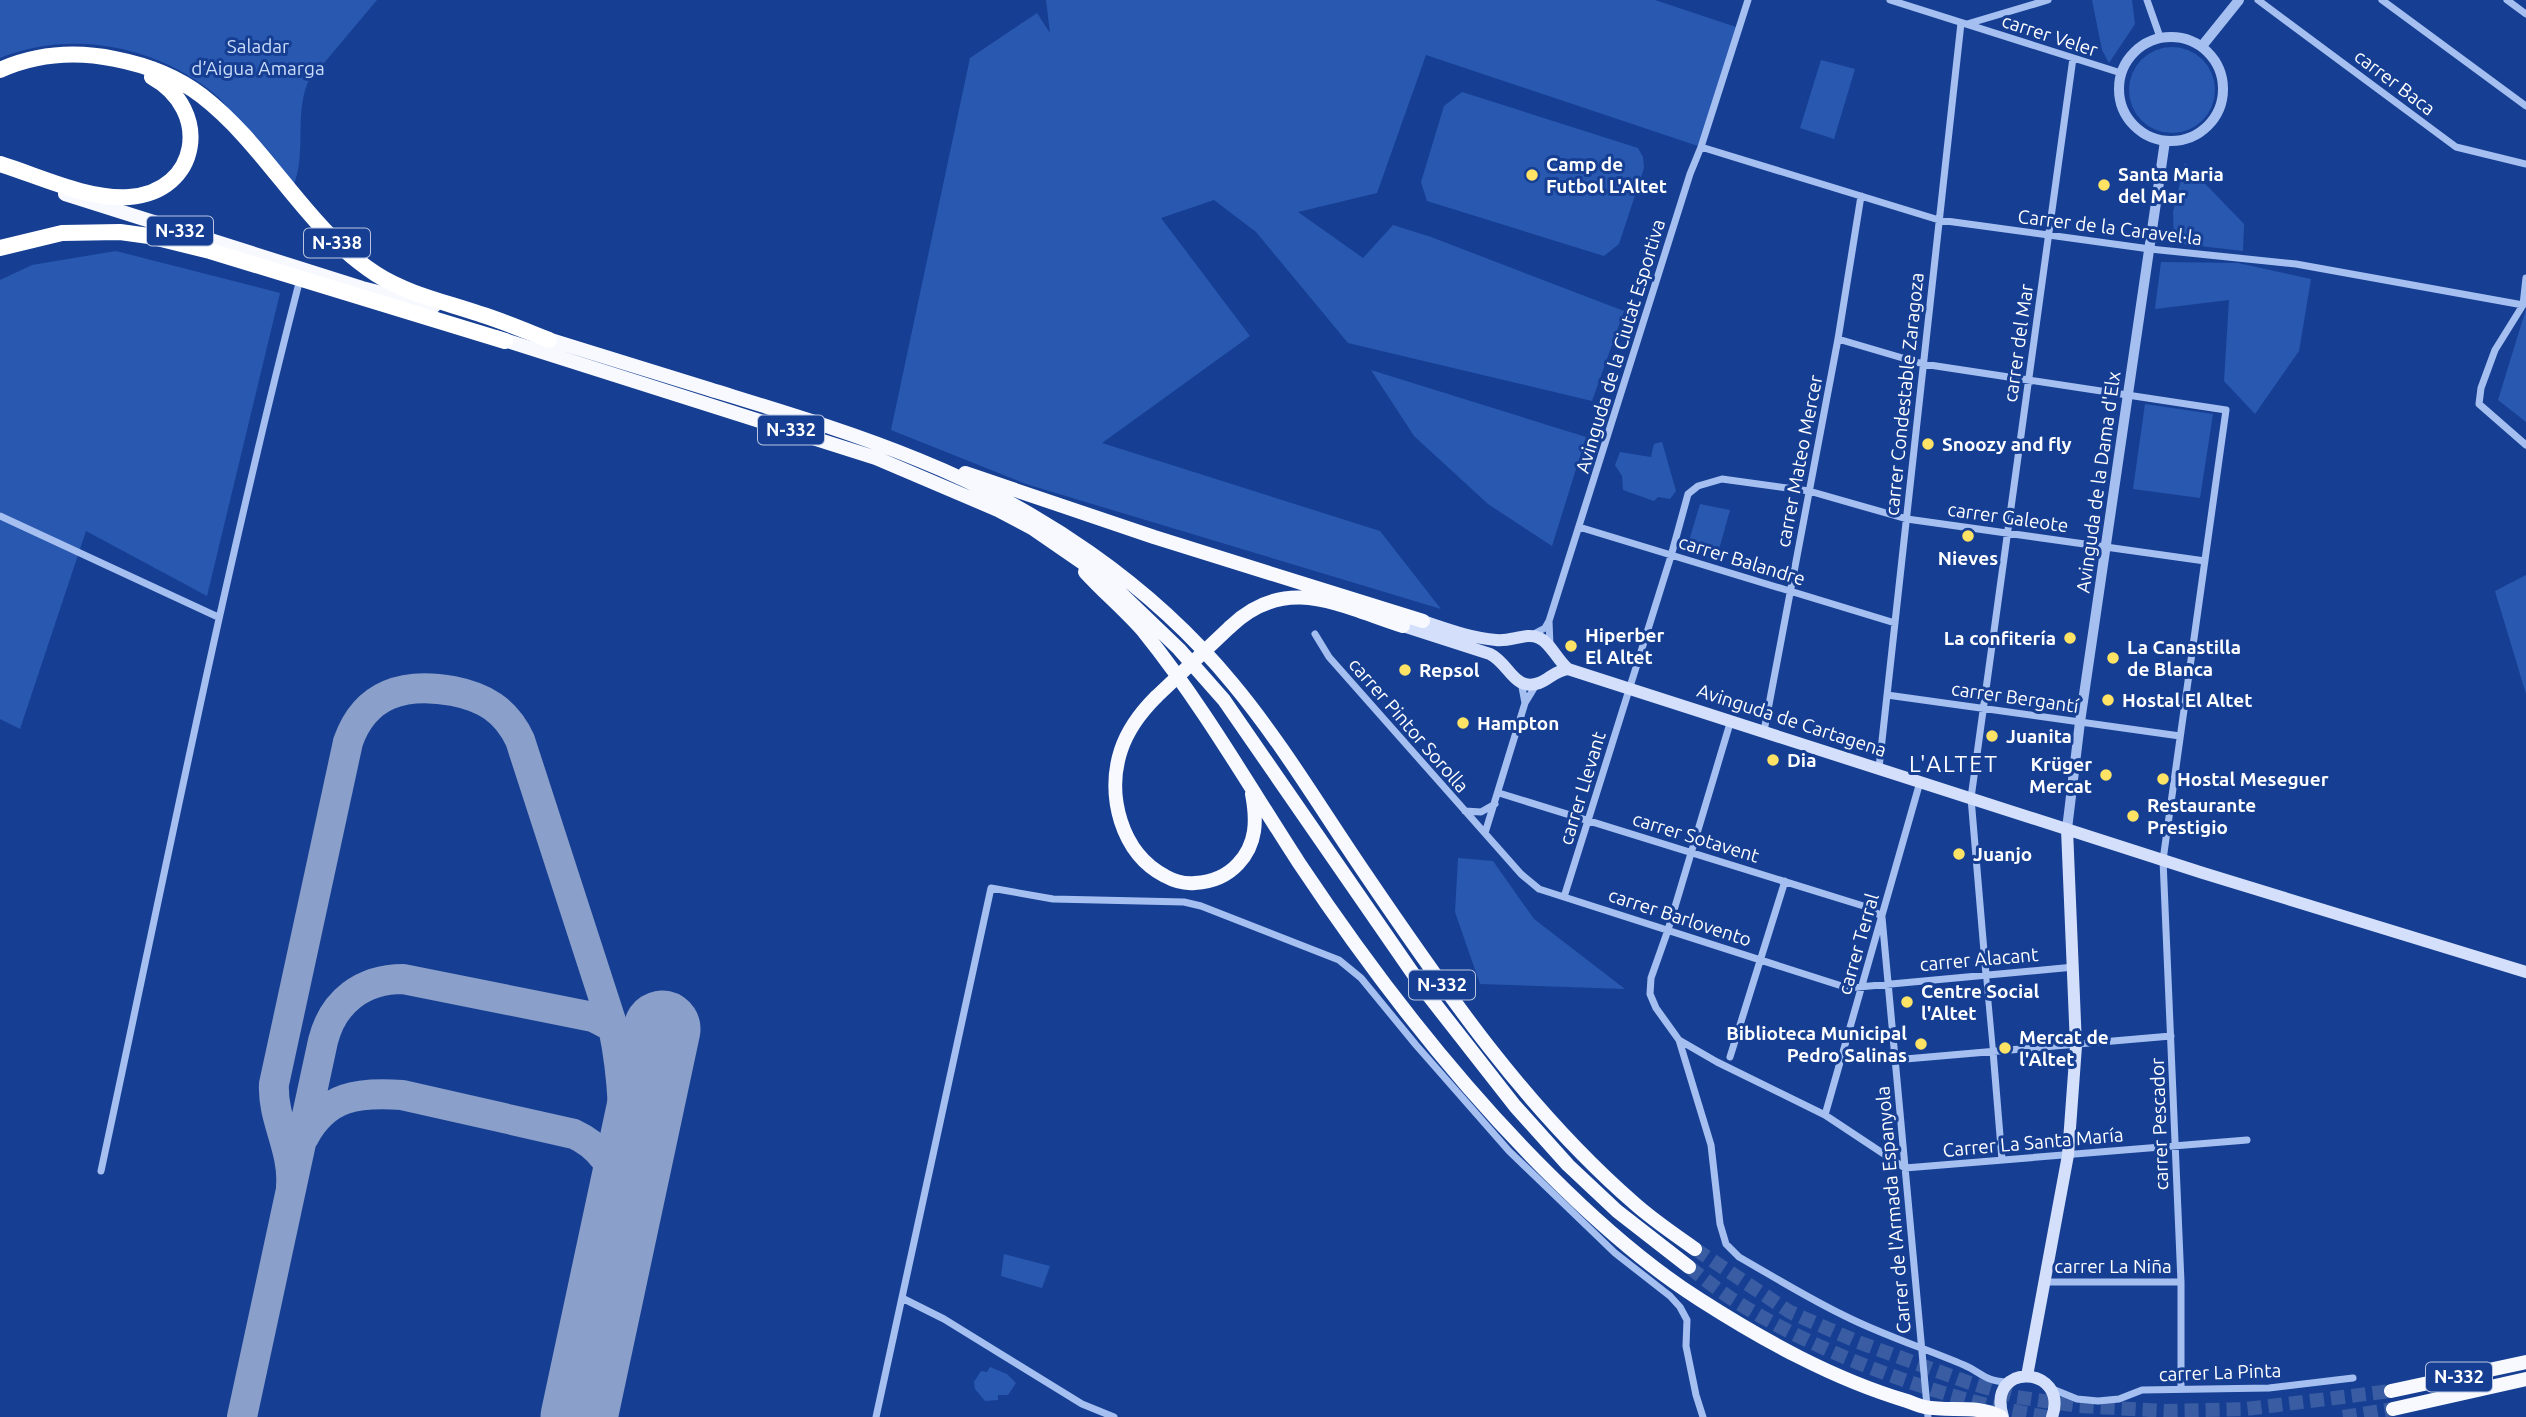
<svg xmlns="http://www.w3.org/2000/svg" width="2526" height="1417" font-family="Ubuntu,sans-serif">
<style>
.green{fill:#2958b1}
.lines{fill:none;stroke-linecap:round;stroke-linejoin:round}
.taxiway{stroke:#8a9fc9;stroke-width:30}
.runway{stroke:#8a9fc9;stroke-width:77}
.trunk-tunnel{stroke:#395ca3;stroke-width:14;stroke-dasharray:14 7;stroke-linecap:butt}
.pedestrian{stroke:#a5bff1;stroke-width:6}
.minor{stroke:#a5bff1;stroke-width:7}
.tertiary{stroke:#a5bff1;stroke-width:10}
.secondary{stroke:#d4e0fb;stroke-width:12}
.trunk{stroke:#f7f9ff;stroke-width:14}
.motorway{stroke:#fff;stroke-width:16}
.trunk-bridge{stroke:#f7f9ff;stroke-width:14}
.poi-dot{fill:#ffe365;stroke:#163f93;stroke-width:2.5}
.labels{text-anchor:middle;stroke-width:6;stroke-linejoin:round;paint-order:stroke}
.shield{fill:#163f93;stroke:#b9c5df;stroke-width:2}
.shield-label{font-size:18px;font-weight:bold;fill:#fff}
.street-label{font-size:19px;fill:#fff;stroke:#163f93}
.park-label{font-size:19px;fill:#ccddfc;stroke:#163f93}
.poi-label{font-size:19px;font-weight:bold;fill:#fff;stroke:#163f93;text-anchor:start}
.quarter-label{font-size:23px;letter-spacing:2px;fill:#fff;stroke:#163f93}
</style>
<rect width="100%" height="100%" fill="#163f93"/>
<path class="green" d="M 0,0 L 377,0 L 308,82 C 294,115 307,154 293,187 C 276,166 259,146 241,125 C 234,116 226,104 217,96 C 158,46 72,29 0,58 Z
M 1046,0 L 1655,0 L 1739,28 L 1701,147 L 1426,55 L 1377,193 L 1298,212 L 1363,258 L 1393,225 L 1431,237 L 1624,311 L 1592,401 L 1348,343 L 1256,232 L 1214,200 L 1161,218 L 1250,336 L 1102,443 L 1380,531 L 1441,609 L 1026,484 L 891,430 L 970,58 L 1037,13 L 1050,33 Z
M 2092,0 L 2132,0 L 2135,24 L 2109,63 L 2102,50 Z
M2129 90a43 43 0 1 1 86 0a43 43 0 1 1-86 0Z
M 1821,60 L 1855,69 L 1834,139 L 1800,128 Z
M 1462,92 L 1638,148 L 1643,157 L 1644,168 L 1619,244 L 1604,256 L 1427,201 L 1421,182 L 1444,106 Z
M 2185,163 L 2244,224 L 2243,251 L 2174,243 L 2173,212 Z
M 116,251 L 280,293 L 207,596 L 86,531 L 20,729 L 0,719 L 0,280 L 32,265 Z
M 2161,262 L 2238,263 L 2311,279 L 2299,351 L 2255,414 L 2224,381 L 2229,300 L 2155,309 Z
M 2526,309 L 2526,422 L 2498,400 Z
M 1371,370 L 1586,437 L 1552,546 L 1488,504 L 1414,436 Z
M 2145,404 L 2213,414 L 2200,498 L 2133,489 Z
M 1662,442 L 1676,491 L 1670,499 L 1658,497 L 1654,501 L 1623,490 L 1622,476 L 1615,465 L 1620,452 L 1651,457 L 1654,444 Z
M 1700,504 L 1730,510 L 1716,560 L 1686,551 Z
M 2526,575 L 2526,694 L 2495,591 Z
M 1458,858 L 1493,861 L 1534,919 L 1625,989 L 1480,984 L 1455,912 Z
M 1004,1254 L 1050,1266 L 1042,1288 L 1001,1276 Z
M 990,1367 L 1007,1374 L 1016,1383 L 1008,1395 L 998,1395 L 998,1400 L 985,1401 L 975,1389 L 974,1382 L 981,1371 L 987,1372 Z"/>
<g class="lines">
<path class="taxiway" d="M 304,1137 C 326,1095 359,1092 402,1095 L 574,1134 C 600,1146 614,1166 620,1193
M 291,1186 C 294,1150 272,1119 274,1084 L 348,742 C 365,693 405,682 453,691 C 484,697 506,710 520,740 L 613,1027 C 626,1087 624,1147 624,1207
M 242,1417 L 323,1041 C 333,1001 363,979 403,979 L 593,1017 C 635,1037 650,1053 646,1102"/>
<path class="runway" d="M 579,1417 L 662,1029"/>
<path class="trunk-tunnel" d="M 1695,1249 L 1790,1312 L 1858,1342 L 1970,1383 L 2017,1397 L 2079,1406 L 2167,1411 L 2246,1409 L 2391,1391
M 1689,1267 C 1703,1278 1717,1289 1732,1299 C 1818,1354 1947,1402 2048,1417
M 2343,1417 L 2393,1409"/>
<path class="pedestrian" d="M 1986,975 L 1993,1051"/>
<path class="minor" d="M 1890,0 L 2121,73
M 2147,0 L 2160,37
M 2258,0 L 2456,147 L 2526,164
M 2382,0 L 2526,106
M 2507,0 L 2526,14
M 1967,24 L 2048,0
M 1701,147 L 1939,220 L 2150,249 L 2296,264 L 2523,305
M 2526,278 L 2523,305 L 2495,350 L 2481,388 L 2479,404 L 2526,445
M 1838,339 L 1923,364 L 2226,410 L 2163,860 L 2181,1282 L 2181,1388
M 0,516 L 218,617
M 1579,527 L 1895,623
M 1549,621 L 1690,174 L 1701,147 L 1748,0
M 1315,634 L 1329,657 L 1521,874 L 1539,889 L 1848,988 L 2074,967
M 1532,635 L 1545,628 L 1549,621 L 1550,646
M 1519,682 L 1522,687 L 1525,703 L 1536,685
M 1887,695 L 2180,736
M 1731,720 L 1668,930 L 1651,978 L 1650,994 L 1656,1008 L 1679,1040 L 1711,1145 L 1720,1224 L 1726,1244 L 1739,1257 C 1774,1277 1808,1298 1843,1315 C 1882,1335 1924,1348 1964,1365 C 1982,1373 1986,1382 2008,1382
M 1764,731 L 1838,339 L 1861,196
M 1879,768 L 1961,23
M 1499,793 L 1870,908 L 1882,917 L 1928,1417
M 1465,811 L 1481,812 L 1495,804
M 1485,833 L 1525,703
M 1564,897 L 1671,556 L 1688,494 L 1698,486 L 1722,479 L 1809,491 L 1907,519 L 2205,561
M 1986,975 L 1971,798 L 2073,58
M 1679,1040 L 1717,1062 L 1825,1115 L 1905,1168 L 2247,1140
M 1993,1051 L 2002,1160
M 1730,1057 L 1785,881
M 1894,1060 L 2171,1036
M 1825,1115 L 1920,782
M 101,1171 C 165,873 224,574 300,279
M 2044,1282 L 2181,1282
M 902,1298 L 944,1319 L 1082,1404 L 1114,1417
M 2050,1388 L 2077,1399 L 2098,1401 L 2119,1399 L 2142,1390 L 2269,1388 L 2353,1378
M 876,1417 L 991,888 L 1053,899 L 1184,902 L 1201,906 L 1339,960 L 1361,978 L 1416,1045 L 1509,1151 L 1615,1253 L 1670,1296 L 1680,1307 L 1687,1320 L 1686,1346 L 1696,1395 L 1703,1417"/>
<path class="tertiary" d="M2119 89a52 52 0 1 1 104 0a52 52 0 1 1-104 0Z
M 2202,46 L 2239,0
M 2067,829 L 2080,722 L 2165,141"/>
<path class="secondary" d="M 1423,621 C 1447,629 1471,638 1496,640 C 1511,642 1526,632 1539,638 C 1550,642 1557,660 1568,669 L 2203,873 L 2526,972
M 1403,626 L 1490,654 C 1509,663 1514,692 1539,683 C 1550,679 1554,671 1568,669
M 2027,1376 L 2068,1155 L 2076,1046 L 2067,829
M 2003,1417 C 1985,1360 2070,1366 2052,1417"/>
<path class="trunk" d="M 65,194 L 362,288 L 434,306
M 495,337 L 876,458 L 998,510 L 1032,528 L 1106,579 L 1179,649 L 1224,700 L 1425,991 L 1515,1106 L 1568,1165 L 1617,1211 L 1689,1267
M 541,337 C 597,354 653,372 709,389 C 780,411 851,432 919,460 C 1038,508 1151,584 1233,684 C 1282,743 1321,809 1364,872 C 1444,990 1526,1109 1634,1203 C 1653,1220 1674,1234 1695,1249
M 965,473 L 1154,537 L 1423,621
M 1085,572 C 1104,593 1126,611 1144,632 C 1202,704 1249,786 1299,863 C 1373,974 1455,1081 1550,1175 C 1595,1220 1644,1264 1699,1299 C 1763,1340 1833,1379 1907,1401 C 1913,1403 1919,1406 1925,1407 C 1951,1412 1976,1404 2001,1417
M 1230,627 C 1286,573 1340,606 1403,626
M 1156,697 C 1141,712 1128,729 1121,750 C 1106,795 1121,853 1165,876 C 1174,881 1185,884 1195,883 C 1212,882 1226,877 1238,864 C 1257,844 1257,820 1252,794
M 2391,1391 L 2526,1362
M 2393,1409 L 2526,1379"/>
<path class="motorway" d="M 0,70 C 36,54 76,51 115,59 C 146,65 176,76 202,96 C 268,147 305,228 376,274 C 407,294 445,302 480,314 C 503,321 526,331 549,340
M 0,164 C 39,176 88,200 129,197 C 200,192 212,110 152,77
M 0,248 L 62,233 L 120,232 L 149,236 L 210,251 L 505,341"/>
<path class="trunk-bridge" d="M 1156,697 L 1230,627"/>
</g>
<g class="poi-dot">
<circle cx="1532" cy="175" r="7"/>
<circle cx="2104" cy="185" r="7"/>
<circle cx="1928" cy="444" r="7"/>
<circle cx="1968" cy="536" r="7"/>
<circle cx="2070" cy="638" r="7"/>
<circle cx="1571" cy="646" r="7"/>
<circle cx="2113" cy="658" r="7"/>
<circle cx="1405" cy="670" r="7"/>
<circle cx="2108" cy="700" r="7"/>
<circle cx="1463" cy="723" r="7"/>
<circle cx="1992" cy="736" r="7"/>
<circle cx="1773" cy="760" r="7"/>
<circle cx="2106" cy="775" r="7"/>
<circle cx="2163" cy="779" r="7"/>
<circle cx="2133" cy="816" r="7"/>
<circle cx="1959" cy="854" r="7"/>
<circle cx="1907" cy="1002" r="7"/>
<circle cx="1921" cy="1044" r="7"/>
<circle cx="2005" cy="1048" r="7"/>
</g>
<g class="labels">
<g class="shield">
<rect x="147" y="216.5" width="66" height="29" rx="5"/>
<rect x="304" y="228.5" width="66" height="29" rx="5"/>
<rect x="758" y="415.5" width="66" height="29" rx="5"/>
<rect x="1409" y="970.5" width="66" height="29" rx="5"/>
<rect x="2426" y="1362.5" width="66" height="29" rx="5"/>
</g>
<g class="shield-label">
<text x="180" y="237">N-332</text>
<text x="337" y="249">N-338</text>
<text x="791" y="436">N-332</text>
<text x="1442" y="991">N-332</text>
<text x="2459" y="1383">N-332</text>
</g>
<g class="street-label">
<text transform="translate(2050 35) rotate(18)" y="7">carrer Veler</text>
<text transform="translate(2395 82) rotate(37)" y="7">carrer Baca</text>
<text transform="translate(2110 227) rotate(7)" y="7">Carrer de la Caravel·la</text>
<text transform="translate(2018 343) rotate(-82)" y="7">carrer del Mar</text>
<text transform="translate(1620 346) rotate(-73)" y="7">Avinguda de la Ciutat Esportiva</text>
<text transform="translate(1904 394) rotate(-84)" y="7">carrer Condestable Zaragoza</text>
<text transform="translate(1799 461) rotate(-79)" y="7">carrer Mateo Mercer</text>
<text transform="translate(2098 482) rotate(-82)" y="7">Avinguda de la Dama d'Elx</text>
<text transform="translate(2008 517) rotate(8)" y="7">carrer Galeote</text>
<text transform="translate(1742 560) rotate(17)" y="7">carrer Balandre</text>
<text transform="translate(2015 697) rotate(8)" y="7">carrer Bergantí</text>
<text transform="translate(1792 720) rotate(18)" y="7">Avinguda de Cartagena</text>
<text transform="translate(1409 725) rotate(49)" y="7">carrer Pintor Sorolla</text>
<text transform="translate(1582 788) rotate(-73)" y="7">carrer Llevant</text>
<text transform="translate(1696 837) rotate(17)" y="7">carrer Sotavent</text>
<text transform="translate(1680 917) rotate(18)" y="7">carrer Barlovento</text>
<text transform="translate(1858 944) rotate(-74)" y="7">carrer Terral</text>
<text transform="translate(1979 959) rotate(-5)" y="7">carrer Alacant</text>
<text transform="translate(2159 1124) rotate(-92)" y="7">carrer Pescador</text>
<text transform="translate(2033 1142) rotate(-5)" y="7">Carrer La Santa María</text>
<text transform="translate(1893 1210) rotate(-95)" y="7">Carrer de l'Armada Espanyola</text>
<text x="2113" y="1273">carrer La Niña</text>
<text transform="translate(2220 1372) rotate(-2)" y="7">carrer La Pinta</text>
</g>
<g class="park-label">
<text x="258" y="53">Saladar<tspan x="258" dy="22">d’Aigua Amarga</tspan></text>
</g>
<g class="poi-label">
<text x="1546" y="171">Camp de<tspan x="1546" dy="22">Futbol L'Altet</tspan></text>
<text x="2118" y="181">Santa Maria<tspan x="2118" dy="22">del Mar</tspan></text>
<text x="1942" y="451">Snoozy and fly</text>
<text x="1968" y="565" text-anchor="middle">Nieves</text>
<text x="1585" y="642">Hiperber<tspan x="1585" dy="22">El Altet</tspan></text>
<text x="2056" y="645" text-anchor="end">La confitería</text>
<text x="2127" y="654">La Canastilla<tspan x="2127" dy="22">de Blanca</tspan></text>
<text x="1419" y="677">Repsol</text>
<text x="2122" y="707">Hostal El Altet</text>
<text x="1477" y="730">Hampton</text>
<text x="2006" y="743">Juanita</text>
<text x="1787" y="767">Dia</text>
<text x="2092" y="771" text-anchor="end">Krüger<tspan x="2092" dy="22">Mercat</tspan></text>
<text x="2177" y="786">Hostal Meseguer</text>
<text x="2147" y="812">Restaurante<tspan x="2147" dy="22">Prestigio</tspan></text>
<text x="1973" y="861">Juanjo</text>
<text x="1921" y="998">Centre Social<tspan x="1921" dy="22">l'Altet</tspan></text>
<text x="1907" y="1040" text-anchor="end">Biblioteca Municipal<tspan x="1907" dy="22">Pedro Salinas</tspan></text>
<text x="2019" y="1044">Mercat de<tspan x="2019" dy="22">l'Altet</tspan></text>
</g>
<g class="quarter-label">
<text x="1954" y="772">L'ALTET</text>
</g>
</g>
</svg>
